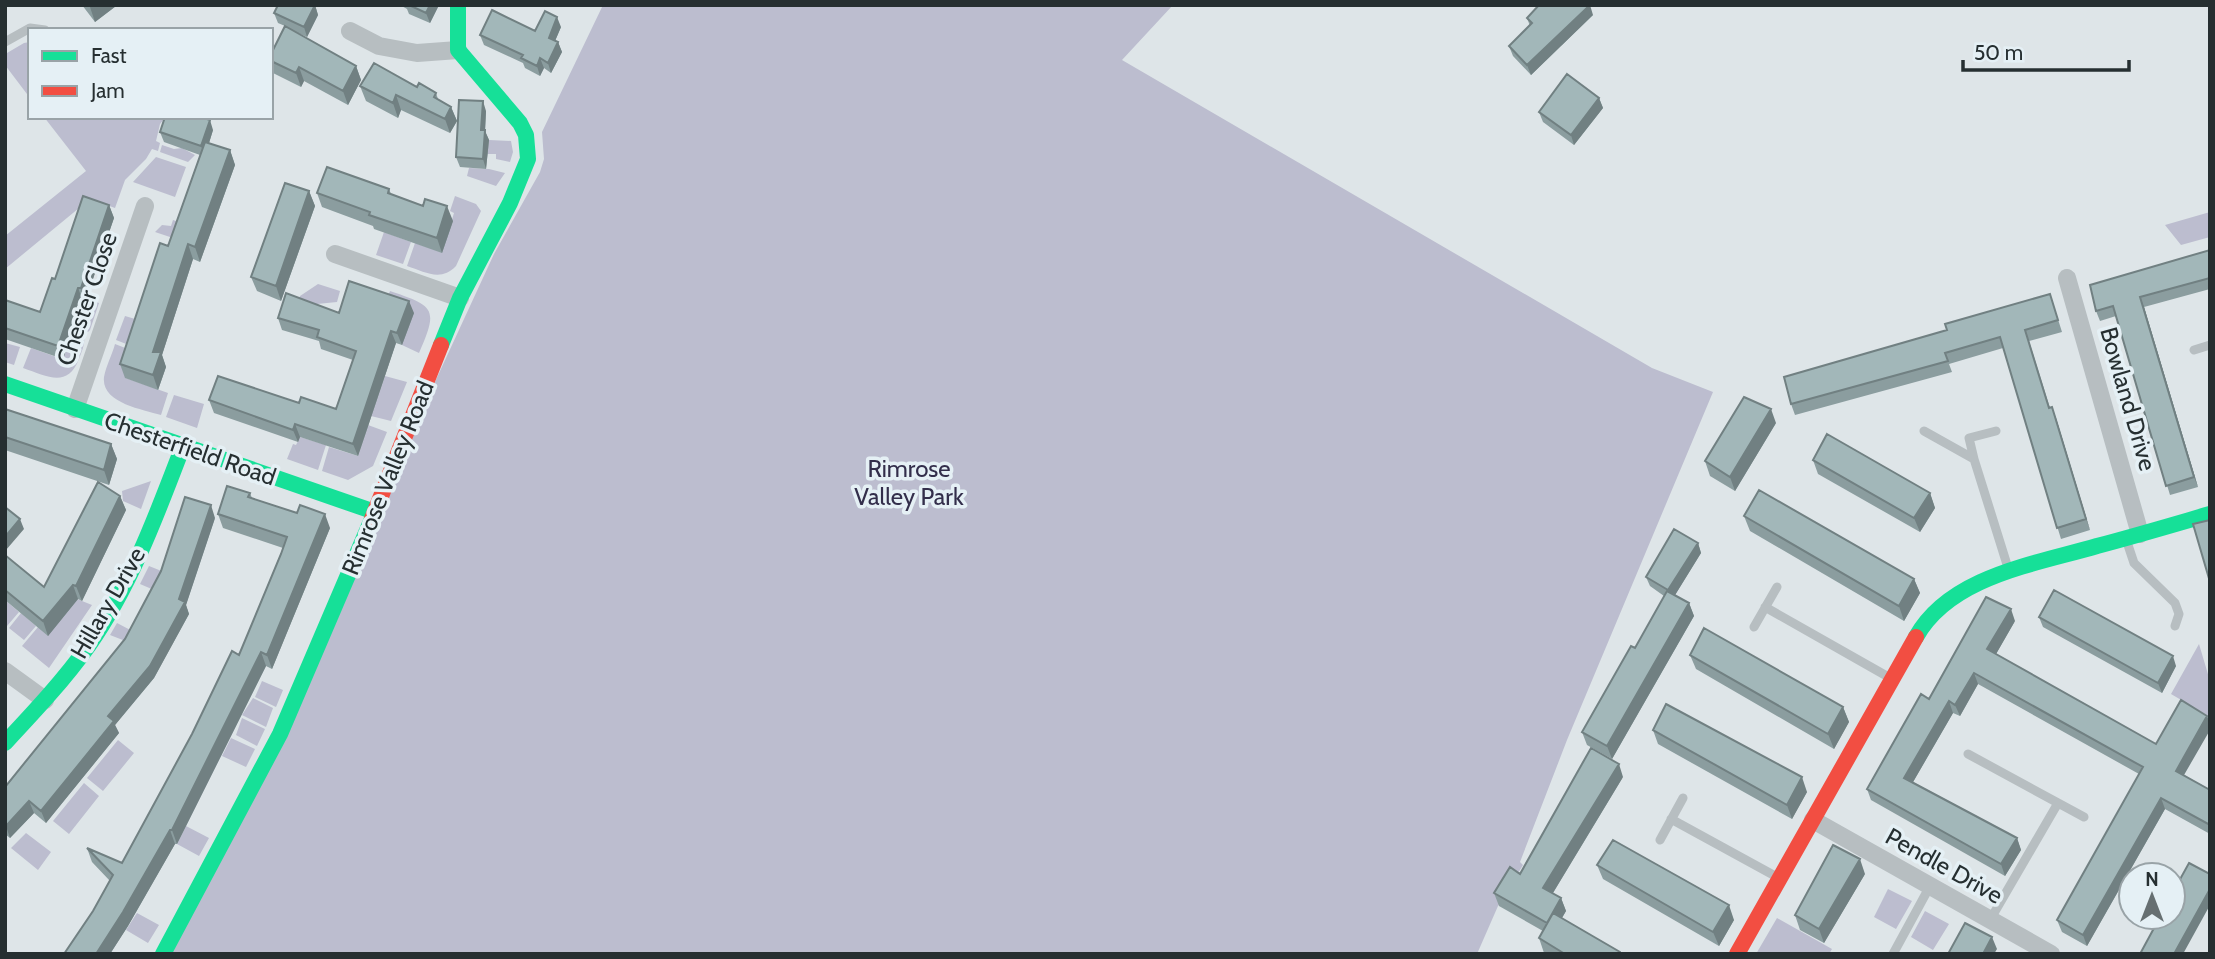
<svg xmlns="http://www.w3.org/2000/svg" width="2215" height="959" font-family="Cabin,sans-serif">
<style>
.green{fill:#bcbdcf}
.lines{fill:none;stroke-linecap:round;stroke-linejoin:round}
.lane{stroke:#b7bec1;stroke-width:9}
.street{stroke:#b7bec1;stroke-width:18}
.fast{stroke:#16e098;stroke-width:16}
.jam{stroke:#f24e42;stroke-width:16}
.wall{fill:#8b9d9f}
.shaded-wall{fill:#718082}
.building{fill:#a2b7b9;stroke:#718082;stroke-width:2}
.labels{text-anchor:middle;stroke-width:7;stroke-linejoin:round;paint-order:stroke}
.street-label{font-size:24px;fill:#262f31;stroke:#e5f0f5}
.park-label{font-size:24px;fill:#332e4b;stroke:#e5f0f5}
</style>
<rect width="100%" height="100%" fill="#dee5e8"/>
<path class="green" d="M 603,5 L 1173,5 L 1122,60 L 1652,368 L 1713,392 L 1567,740 L 1520,862 L 1523,865 L 1498,906 L 1477,954 L 171,954 L 494,254 L 540,172 L 544,159 L 542,132 Z
M 30,42 L 30,98 L 5,65 L 7,53 L 24,43 Z
M 44,117 L 166,117 L 160,124 L 156,141 L 160,143 L 158,151 L 152,149 L 146,159 L 125,180 L 115,208 L 90,199 L 5,269 L 5,236 L 86,171 Z
M 489,140 L 511,141 L 513,152 L 510,162 L 496,159 L 496,154 L 487,154 Z
M 162,145 L 174,149 L 182,148 L 195,155 L 188,162 L 160,152 Z
M 156,157 L 186,167 L 175,197 L 133,182 Z
M 469,168 L 489,169 L 505,173 L 496,186 L 467,176 Z
M 455,196 L 476,204 L 481,211 L 456,266 C 441,282 425,272 407,266 L 415,243 L 442,252 L 454,213 L 450,211 Z
M 2210,212 L 2210,237 L 2181,245 L 2165,225 Z
M 173,220 L 185,224 L 176,239 L 155,232 L 162,225 L 171,226 Z
M 384,232 L 411,242 L 403,264 L 376,255 Z
M 318,284 L 340,291 L 337,302 L 297,306 L 300,296 Z
M 390,291 C 434,306 439,308 419,353 L 402,345 L 385,304 Z
M 86,299 L 99,303 L 90,330 L 88,332 L 74,328 L 83,301 Z
M 125,316 L 142,321 L 134,347 L 116,340 Z
M 70,337 L 77,340 L 84,337 C 85,345 82,351 79,359 C 67,389 47,376 23,368 L 31,348 L 62,359 Z
M 5,343 L 20,347 L 14,365 L 5,362 Z
M 115,344 L 133,351 L 126,378 L 168,393 L 161,415 C 142,409 101,403 104,377 C 106,366 112,355 115,344 Z
M 385,376 L 407,382 L 391,421 L 371,416 Z
M 174,395 L 204,404 L 197,428 L 166,417 Z
M 368,425 L 387,432 L 373,466 L 348,480 L 322,471 L 329,447 L 358,456 Z
M 300,437 L 326,445 L 318,470 L 287,459 L 293,444 L 296,445 Z
M 151,481 L 141,509 L 123,501 L 122,491 Z
M 149,566 L 164,572 L 161,593 L 140,584 Z
M 77,599 L 92,605 L 49,668 L 22,646 L 38,627 Z
M 5,600 L 19,612 L 7,626 L 5,624 Z
M 21,613 L 36,626 L 24,640 L 9,628 Z
M 117,623 L 138,634 L 133,644 L 110,635 Z
M 2199,644 L 2210,681 L 2210,717 L 2171,694 Z
M 262,681 L 283,690 L 276,707 L 255,697 Z
M 253,698 L 273,708 L 266,727 L 242,715 Z
M 242,718 L 265,729 L 257,746 L 236,735 Z
M 231,738 L 255,749 L 246,767 L 222,756 Z
M 118,740 L 134,753 L 103,791 L 87,778 Z
M 84,783 L 99,796 L 69,834 L 53,821 Z
M 186,826 L 209,838 L 199,856 L 177,844 Z
M 26,833 L 51,852 L 38,870 L 11,848 Z
M 1888,889 L 1912,901 L 1896,929 L 1874,917 Z
M 1925,911 L 1949,924 L 1933,950 L 1911,937 Z
M 137,913 L 159,925 L 148,943 L 126,930 Z
M 1777,918 L 1832,949 L 1829,954 L 1756,954 Z"/>
<g class="lines">
<path class="lane" d="M 5,42 L 30,28 L 45,30
M 2194,350 L 2210,345
M 1924,431 L 1974,459 L 1969,438 L 1996,431
M 1974,459 L 2009,571
M 2126,539 L 2134,563 L 2175,603 L 2179,614 L 2175,626
M 1765,607 L 1892,679
M 1754,627 L 1777,587
M 1968,754 L 2084,817
M 1671,819 L 1777,877
M 1660,840 L 1683,798
M 1990,920 L 2058,803
M 1893,954 L 1930,886"/>
<path class="street" d="M 350,31 L 379,46 L 417,53 L 458,50
M 335,254 L 460,298
M 2067,278 L 2140,534
M 75,409 L 145,206
M 5,671 L 45,700
M 1813,820 L 2051,954"/>
<path class="fast" d="M 441,345 L 460,298 L 510,203 L 528,159 L 526,135 L 520,123 L 458,50 L 458,5
M 5,384 L 375,512
M 1916,637 C 1950,576 2036,564 2097,546 C 2135,536 2172,525 2210,514
M 5,743 C 34,712 64,680 89,645 C 131,585 157,514 183,446
M 163,954 L 280,734 L 372,519"/>
<path class="jam" d="M 372,519 L 441,345
M 1737,954 L 1916,637"/>
</g>
<path class="wall" d="M 82,5 L 116,5 L 116,6 L 95,22 Z
M 278,5 L 315,5 L 318,15 L 307,37 L 285,27 L 356,66 L 361,80 L 348,105 L 304,81 L 301,87 L 273,73 L 271,67 L 271,54 L 285,26 L 278,23 L 274,13 Z
M 400,5 L 439,5 L 430,23 L 409,14 L 407,9 Z
M 1593,15 L 1531,75 L 1513,56 L 1509,46 L 1530,26 L 1527,18 Z
M 561,27 L 555,41 L 558,42 L 562,52 L 551,73 L 544,68 L 540,76 L 525,68 L 523,63 L 484,45 L 480,35 L 535,31 Z
M 360,86 L 417,87 L 436,93 L 438,99 L 451,107 L 457,121 L 450,133 L 401,110 L 398,118 L 366,101 Z
M 1599,98 L 1603,108 L 1574,145 L 1543,122 L 1539,112 Z
M 486,111 L 485,131 L 489,140 L 486,169 L 460,167 L 456,157 Z
M 213,130 L 209,143 L 230,150 L 235,165 L 200,262 L 193,259 L 162,355 L 166,367 L 158,390 L 125,378 L 120,364 L 168,246 L 200,155 L 164,142 L 160,132 Z
M 389,189 L 391,194 L 453,221 L 442,253 L 374,229 L 373,226 L 322,207 L 317,193 Z
M 309,191 L 315,206 L 281,301 L 257,291 L 251,277 Z
M 109,205 L 114,218 L 85,302 L 83,301 L 63,359 L 5,339 L 5,300 L 40,312 L 55,279 Z
M 2210,250 L 2210,289 L 2144,307 L 2198,487 L 2170,495 L 2116,316 L 2100,321 L 2096,311 Z
M 2050,294 L 2062,332 L 2029,341 L 2050,408 L 2056,418 L 2090,530 L 2061,539 L 2003,348 L 1949,364 L 1952,372 L 1795,415 L 1791,404 L 1947,330 Z
M 414,313 L 402,345 L 396,343 L 358,456 L 300,437 L 298,442 L 214,413 L 209,400 L 299,403 L 336,409 L 353,360 L 321,349 L 319,341 L 282,330 L 278,318 Z
M 5,409 L 111,444 L 117,459 L 109,485 L 5,450 Z
M 1776,423 L 1735,491 L 1710,476 L 1705,461 Z
M 1813,460 L 1930,493 L 1935,508 L 1920,532 L 1818,474 Z
M 250,493 L 252,498 L 330,528 L 272,669 L 266,666 L 177,844 L 175,844 L 128,926 L 110,954 L 64,954 L 93,911 L 110,881 L 92,862 L 87,848 L 122,863 L 239,655 L 283,548 L 223,528 L 218,514 Z
M 120,496 L 126,510 L 82,601 L 78,599 L 48,636 L 5,600 L 5,555 L 44,587 Z
M 1744,516 L 1914,579 L 1920,593 L 1904,621 L 1750,531 Z
M 215,518 L 186,605 L 189,614 L 154,678 L 115,725 L 119,733 L 46,823 L 34,813 L 10,838 L 5,834 L 5,787 L 125,639 Z
M 1698,543 L 1701,553 L 1675,595 L 1689,603 L 1694,616 L 1612,759 L 1587,745 L 1582,732 L 1635,648 L 1664,596 L 1650,586 L 1646,577 Z
M 2039,617 L 2176,666 L 2162,693 L 2043,627 Z
M 2015,621 L 1996,654 L 2184,775 L 2210,790 L 2210,834 L 2165,809 L 2087,946 L 2062,932 L 2057,920 L 2139,774 L 1978,684 L 1960,716 L 1953,713 L 1913,782 L 2017,838 L 2021,850 L 2005,876 L 1871,800 L 1867,789 L 1929,699 Z
M 1690,655 L 1843,707 L 1849,722 L 1834,749 L 1696,669 Z
M 1653,730 L 1807,792 L 1792,819 L 1658,744 Z
M 1623,777 L 1553,893 L 1561,898 L 1566,911 L 1562,918 L 1620,952 L 1621,954 L 1546,954 L 1544,953 L 1539,938 L 1543,931 L 1499,906 L 1494,893 L 1520,874 Z
M 1597,865 L 1734,920 L 1719,946 L 1603,879 Z
M 1865,874 L 1824,943 L 1800,930 L 1795,915 Z"/>
<path class="shaded-wall" d="M 93,5 L 116,5 L 116,6 L 95,22 L 90,7 Z
M 308,5 L 315,5 L 318,15 L 307,37 L 304,27 Z
M 430,5 L 439,5 L 430,23 L 426,13 Z
M 1590,5 L 1593,15 L 1531,75 L 1527,65 Z
M 557,17 L 561,27 L 552,48 L 549,38 Z
M 558,42 L 562,52 L 551,73 L 548,63 Z
M 540,58 L 544,68 L 540,76 L 537,66 Z
M 356,66 L 361,80 L 348,105 L 343,91 Z
M 299,67 L 304,81 L 301,87 L 296,73 Z
M 396,95 L 401,110 L 398,118 L 393,103 Z
M 1599,98 L 1603,108 L 1574,145 L 1571,135 Z
M 483,101 L 486,111 L 485,131 L 489,140 L 486,169 L 483,159 L 481,130 Z
M 451,107 L 457,121 L 450,133 L 445,119 Z
M 210,120 L 213,130 L 205,156 L 201,146 Z
M 230,150 L 235,165 L 200,262 L 195,247 Z
M 309,191 L 315,206 L 281,301 L 276,286 Z
M 109,205 L 114,218 L 85,302 L 81,288 Z
M 447,206 L 453,221 L 442,253 L 437,238 Z
M 188,244 L 193,259 L 162,355 L 166,367 L 158,390 L 153,375 L 153,352 Z
M 78,288 L 83,301 L 63,359 L 58,346 Z
M 2140,297 L 2144,307 L 2198,487 L 2194,477 Z
M 409,301 L 414,313 L 402,345 L 397,333 Z
M 391,331 L 396,343 L 358,456 L 353,444 Z
M 2052,407 L 2056,418 L 2090,530 L 2086,519 Z
M 1771,409 L 1776,423 L 1735,491 L 1730,477 Z
M 295,424 L 300,437 L 298,442 L 293,430 Z
M 111,444 L 117,459 L 109,485 L 104,470 Z
M 1930,493 L 1935,508 L 1920,532 L 1914,518 Z
M 120,496 L 126,510 L 82,601 L 76,586 Z
M 211,505 L 215,518 L 186,605 L 189,614 L 154,678 L 115,725 L 119,733 L 46,823 L 41,811 L 108,716 L 179,599 Z
M 325,514 L 330,528 L 272,669 L 267,655 Z
M 20,519 L 24,529 L 6,550 L 5,547 L 5,537 Z
M 1698,543 L 1701,553 L 1672,600 L 1668,590 Z
M 1914,579 L 1920,593 L 1904,621 L 1899,606 Z
M 73,585 L 78,599 L 48,636 L 43,621 Z
M 1689,603 L 1694,616 L 1612,759 L 1607,746 Z
M 2011,609 L 2015,621 L 1992,661 L 1987,649 Z
M 261,652 L 266,666 L 177,844 L 172,830 Z
M 2173,656 L 2176,666 L 2162,693 L 2158,683 Z
M 1974,673 L 1978,684 L 1960,716 L 1955,705 Z
M 1949,701 L 1953,713 L 1909,789 L 1904,778 Z
M 1843,707 L 1849,722 L 1834,749 L 1828,734 Z
M 2207,716 L 2210,722 L 2210,730 L 2180,782 L 2176,771 Z
M 1619,764 L 1623,777 L 1548,901 L 1543,888 Z
M 1802,777 L 1807,792 L 1792,819 L 1787,805 Z
M 2161,798 L 2165,809 L 2087,946 L 2083,935 Z
M 29,801 L 34,813 L 10,838 L 6,826 Z
M 170,830 L 175,844 L 128,926 L 110,954 L 96,954 Z
M 2017,838 L 2021,850 L 2005,876 L 2001,864 Z
M 1860,859 L 1865,874 L 1824,943 L 1819,929 Z
M 2210,889 L 2210,905 L 2183,954 L 2174,954 Z
M 1561,898 L 1566,911 L 1551,936 L 1547,923 Z
M 1729,905 L 1734,920 L 1719,946 L 1713,932 Z
M 1992,937 L 1997,949 L 1994,954 L 1983,954 Z"/>
<path class="building" d="M 278,5 L 315,5 L 304,27 L 274,13 Z
M 409,5 L 430,5 L 426,13 Z
M 1539,5 L 1590,5 L 1527,65 L 1509,46 L 1532,23 L 1527,18 Z
M 492,10 L 535,31 L 545,11 L 557,17 L 549,38 L 558,42 L 548,63 L 540,58 L 537,66 L 521,58 L 523,55 L 480,35 Z
M 285,26 L 356,66 L 343,91 L 299,67 L 296,73 L 271,61 L 271,54 Z
M 374,63 L 417,87 L 419,83 L 436,93 L 434,97 L 451,107 L 445,119 L 396,95 L 393,103 L 360,86 Z
M 1567,74 L 1599,98 L 1571,135 L 1539,112 Z
M 459,100 L 483,101 L 481,130 L 485,130 L 483,159 L 456,157 Z
M 165,117 L 201,117 L 210,120 L 201,146 L 160,132 Z
M 205,142 L 230,150 L 195,247 L 188,244 L 153,352 L 161,352 L 153,375 L 120,364 L 160,243 L 168,246 Z
M 327,167 L 389,189 L 388,193 L 423,206 L 425,199 L 447,206 L 437,238 L 369,215 L 370,212 L 317,193 Z
M 285,183 L 309,191 L 276,286 L 251,277 Z
M 83,196 L 109,205 L 81,288 L 78,288 L 58,346 L 5,328 L 5,300 L 40,312 L 52,278 L 55,279 Z
M 2210,250 L 2210,278 L 2140,297 L 2194,477 L 2166,486 L 2113,306 L 2096,311 L 2090,285 Z
M 349,281 L 409,301 L 397,333 L 391,331 L 353,444 L 295,424 L 293,430 L 209,400 L 218,376 L 299,403 L 301,397 L 336,409 L 356,351 L 317,337 L 319,330 L 278,318 L 286,293 L 339,313 Z
M 2050,294 L 2058,320 L 2025,330 L 2049,408 L 2052,407 L 2086,519 L 2057,528 L 2000,337 L 1945,353 L 1948,361 L 1791,404 L 1784,377 L 1947,330 L 1945,324 Z
M 1744,397 L 1771,409 L 1730,477 L 1705,461 Z
M 5,409 L 111,444 L 104,470 L 5,437 Z
M 1827,434 L 1930,493 L 1914,518 L 1813,460 Z
M 98,482 L 120,496 L 76,586 L 73,585 L 43,621 L 5,590 L 5,555 L 44,587 Z
M 227,486 L 250,493 L 248,497 L 297,513 L 300,505 L 325,514 L 267,655 L 261,652 L 172,830 L 170,830 L 123,912 L 96,954 L 64,954 L 93,911 L 113,875 L 87,848 L 122,863 L 192,734 L 232,651 L 239,655 L 281,554 L 287,537 L 218,514 Z
M 1759,490 L 1914,579 L 1899,606 L 1744,516 Z
M 185,497 L 211,505 L 179,599 L 185,602 L 150,666 L 108,716 L 114,721 L 41,811 L 29,801 L 6,826 L 5,787 L 125,639 L 161,571 Z
M 5,507 L 20,519 L 5,537 Z
M 2210,520 L 2210,582 L 2193,524 Z
M 1674,529 L 1698,543 L 1668,590 L 1646,577 Z
M 2054,590 L 2173,656 L 2158,683 L 2039,617 Z
M 1667,591 L 1689,603 L 1607,746 L 1582,732 L 1631,646 L 1635,648 Z
M 1986,597 L 2011,609 L 1987,649 L 2156,744 L 2181,700 L 2207,716 L 2176,771 L 2210,790 L 2210,825 L 2161,798 L 2083,935 L 2057,920 L 2143,767 L 1974,673 L 1955,705 L 1949,701 L 1904,778 L 2017,838 L 2001,864 L 1867,789 L 1921,694 L 1929,699 Z
M 1704,628 L 1843,707 L 1828,734 L 1690,655 Z
M 1666,704 L 1802,777 L 1787,805 L 1653,730 Z
M 1591,748 L 1619,764 L 1543,888 L 1561,898 L 1547,923 L 1494,893 L 1510,867 L 1520,874 Z
M 1613,840 L 1729,905 L 1713,932 L 1597,865 Z
M 1833,845 L 1860,859 L 1819,929 L 1795,915 Z
M 2189,863 L 2210,874 L 2210,889 L 2174,954 L 2140,954 L 2160,917 L 2173,917 L 2173,892 Z
M 1553,913 L 1620,952 L 1620,954 L 1565,954 L 1539,938 Z
M 1965,923 L 1992,937 L 1983,954 L 1948,954 Z"/>
<g class="labels">
<g class="street-label">
<text transform="translate(87 299) rotate(-71)" y="8">Chester Close</text>
<text transform="translate(2128 399) rotate(74)" y="8">Bowland Drive</text>
<text transform="translate(190 449) rotate(19)" y="8">Chesterfield Road</text>
<text transform="translate(388 478) rotate(-68)" y="8">Rimrose Valley Road</text>
<text transform="translate(108 603) rotate(-60)" y="8">Hillary Drive</text>
<text transform="translate(1944 866) rotate(29)" y="8">Pendle Drive</text>
</g>
<g class="park-label">
<text x="909" y="477">Rimrose<tspan x="909" dy="28">Valley Park</tspan></text>
</g>
</g>
<rect width="2215" height="959" fill="none" stroke="#262f31" stroke-width="14"/>
<rect x="28" y="28" width="245" height="91" fill="#e5f0f5" stroke="#99a3a7" stroke-width="2"/>
<rect x="42" y="51" width="35" height="10" fill="#16e098" stroke="#99a3a7" stroke-width="2"/>
<text x="91" y="63" font-size="21" fill="#262f31">Fast</text>
<rect x="42" y="86" width="35" height="10" fill="#f24e42" stroke="#99a3a7" stroke-width="2"/>
<text x="91" y="98" font-size="21" fill="#262f31">Jam</text>
<g transform="translate(2152 896)"><circle r="33" fill="#e5f0f5" stroke="#99a3a7" stroke-width="2"/>
<path d="M0-5L12 26L0 18L-12 26Z" fill="#666f71"/>
<text y="-10" font-size="19" font-weight="bold" text-anchor="middle" fill="#262f31">N</text>
</g>
<path d="M1963 60v10h166v-10" fill="none" stroke="#262f31" stroke-width="3.5"/>
<text x="1974" y="60" font-size="21" fill="#262f31" stroke="#e5f0f5" stroke-width="5" paint-order="stroke">50 m</text>
</svg>
